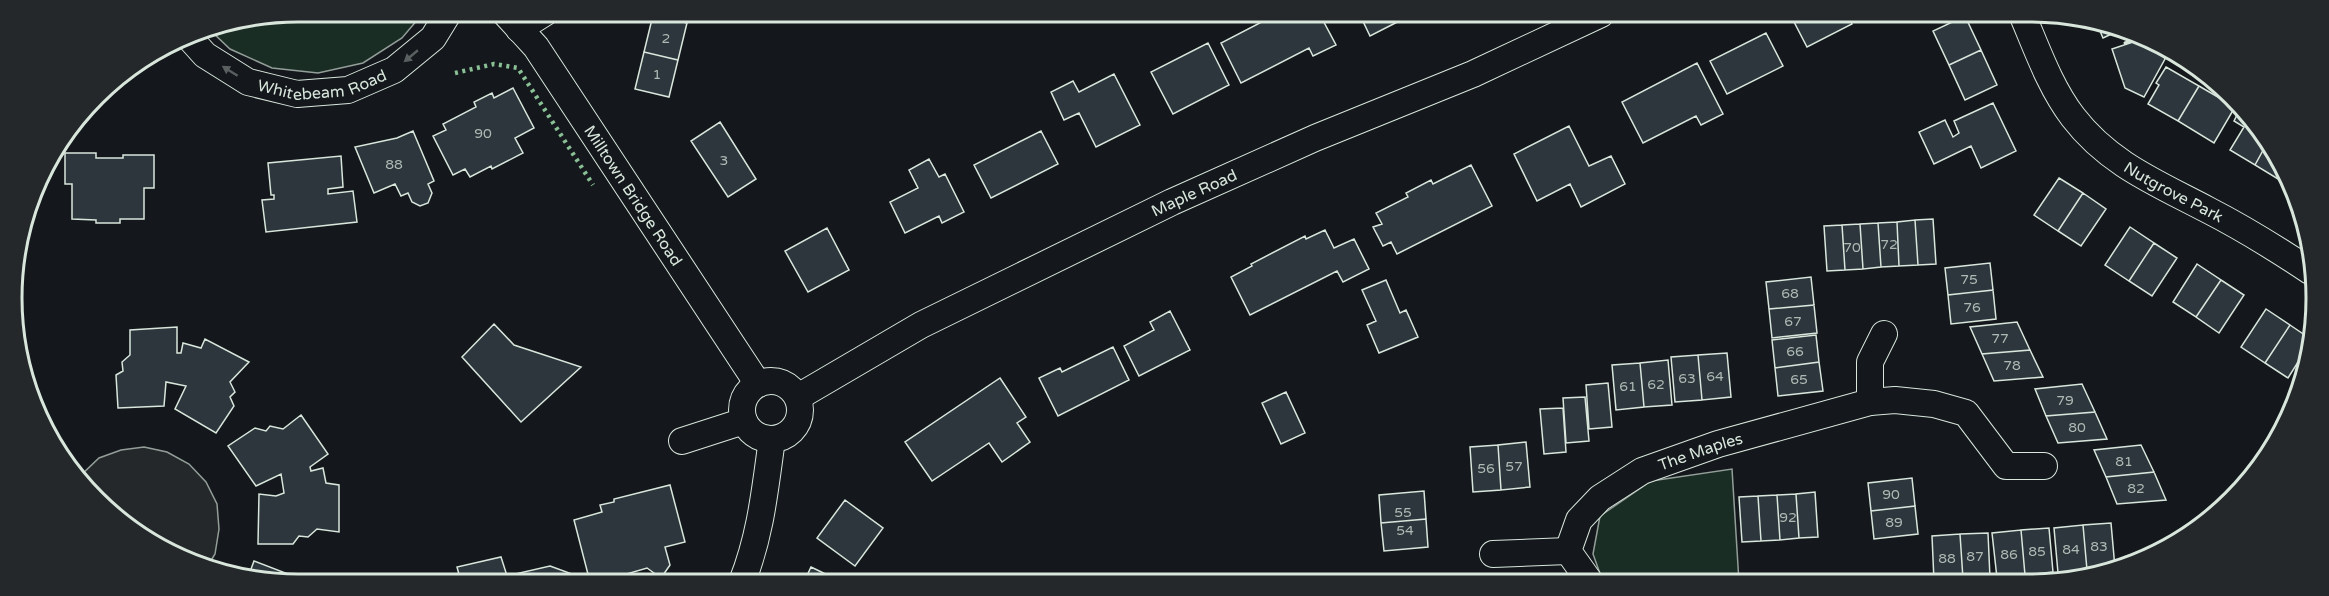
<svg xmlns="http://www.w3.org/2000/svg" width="2329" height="596" font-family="'Varela Round',sans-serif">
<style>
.green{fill:#1a2d24;stroke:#939e99;stroke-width:1.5}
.parking{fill:#24282b;stroke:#939e99;stroke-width:1.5}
.building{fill:#2c363c;stroke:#d8e6dc;stroke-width:1.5}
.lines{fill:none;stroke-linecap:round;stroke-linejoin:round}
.street-casing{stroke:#d8e6dc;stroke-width:28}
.street{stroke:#14181c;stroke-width:26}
.hedge{stroke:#8ac095;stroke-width:4.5;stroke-dasharray:3 4.5;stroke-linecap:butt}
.wall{stroke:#d8e6dc;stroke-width:3}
.oneway{fill:#59605f}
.labels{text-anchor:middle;stroke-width:4.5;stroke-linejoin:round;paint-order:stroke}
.number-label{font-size:14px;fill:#adbab4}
.street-label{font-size:16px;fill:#d8e6dc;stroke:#14181c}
.rim{fill:none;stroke:#d8e6dc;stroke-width:3}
</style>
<rect width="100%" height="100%" fill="#14181c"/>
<path class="green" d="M 298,12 L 424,12 L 402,38 L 363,63 L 318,73 L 272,68 L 230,49 L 210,30 Z
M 1732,469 L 1739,582 L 1603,582 L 1593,554 L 1600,516 L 1651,481 Z"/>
<path class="parking" d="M 144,447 L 167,452 L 189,464 L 206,482 L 217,504 L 219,529 L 215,554 L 209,564 L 155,546 L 78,478 L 99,458 L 121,450 Z"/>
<path class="building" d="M 1279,13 L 1319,13 L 1336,45 L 1313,56 L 1309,48 L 1241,83 L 1221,43 Z
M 1359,13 L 1413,14 L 1370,36 Z
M 1798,14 L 1847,14 L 1852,24 L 1807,47 L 1792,18 Z
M 653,15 L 687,23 L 678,60 L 644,52 Z
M 1965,16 L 1981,50 L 1949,65 L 1933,31 Z
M 2097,24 L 2118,31 L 2103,38 Z
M 1766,33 L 1783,66 L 1727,94 L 1710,61 Z
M 2142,39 L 2158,45 L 2165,59 L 2144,97 L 2125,88 L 2112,49 Z
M 1208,43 L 1229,85 L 1173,114 L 1151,72 Z
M 1981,50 L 1997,85 L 1965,100 L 1949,65 Z
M 644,52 L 678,60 L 669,97 L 635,89 Z
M 1697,63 L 1723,114 L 1701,125 L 1696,116 L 1643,143 L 1622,102 Z
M 2166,67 L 2199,86 L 2178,121 L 2148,104 L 2159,85 L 2156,83 Z
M 1114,74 L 1140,125 L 1096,147 L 1079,113 L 1064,120 L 1051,92 L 1073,81 L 1079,92 Z
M 2199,86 L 2235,107 L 2214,143 L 2178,121 Z
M 513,88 L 534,128 L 515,138 L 523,153 L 492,169 L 491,166 L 470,177 L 465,169 L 453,175 L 433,136 L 446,130 L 443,124 L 476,107 L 474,102 L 492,93 L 494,98 Z
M 1993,103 L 2016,151 L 1981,168 L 1971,146 L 1934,164 L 1919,132 L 1945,120 L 1953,137 L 1959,133 L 1954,121 Z
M 2240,109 L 2258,124 L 2267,143 L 2255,165 L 2230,150 L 2244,127 L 2234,121 Z
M 720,122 L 756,179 L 728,197 L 691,141 Z
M 1569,126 L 1589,166 L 1611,156 L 1625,184 L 1581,207 L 1570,184 L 1537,201 L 1514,154 Z
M 413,131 L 434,181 L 428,184 L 432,193 L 428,203 L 420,206 L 412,202 L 408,193 L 401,196 L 395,184 L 374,193 L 355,147 L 397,138 Z
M 1041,131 L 1058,164 L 991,198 L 974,165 Z
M 2267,143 L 2282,173 L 2278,179 L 2255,165 Z
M 65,153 L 96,153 L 96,158 L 123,158 L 123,155 L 154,155 L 154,188 L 144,188 L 144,219 L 120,219 L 120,223 L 96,223 L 96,220 L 72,219 L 72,184 L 65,184 Z
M 341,156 L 343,187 L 328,189 L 328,194 L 353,191 L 357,222 L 266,232 L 262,200 L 274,199 L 274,195 L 271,195 L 268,163 Z
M 929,159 L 939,177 L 945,174 L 964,212 L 942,223 L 939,216 L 905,233 L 890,202 L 918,188 L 909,170 Z
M 1471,165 L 1492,206 L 1397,254 L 1391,242 L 1383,246 L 1373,227 L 1382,224 L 1376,213 L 1408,197 L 1406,193 L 1431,180 L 1433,184 Z
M 2059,178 L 2083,193 L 2058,231 L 2034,215 Z
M 2083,193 L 2106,209 L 2081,246 L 2058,231 Z
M 1933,219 L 1936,264 L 1918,265 L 1915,220 Z
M 1915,220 L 1918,265 L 1899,266 L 1897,222 Z
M 1897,222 L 1899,266 L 1881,267 L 1878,223 Z
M 1878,223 L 1881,267 L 1863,269 L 1860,224 Z
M 1860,224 L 1863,269 L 1845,270 L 1842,225 Z
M 1842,225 L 1845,270 L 1827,271 L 1824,226 Z
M 2130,227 L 2154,243 L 2129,281 L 2105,265 Z
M 827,228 L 849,270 L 808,292 L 785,251 Z
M 1325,230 L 1334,248 L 1354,239 L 1369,269 L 1343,282 L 1337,271 L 1250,315 L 1231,277 L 1252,266 L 1251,264 L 1305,236 L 1306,239 Z
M 2154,243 L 2177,258 L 2152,296 L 2129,281 Z
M 1990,263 L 1993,290 L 1948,295 L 1945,268 Z
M 2197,264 L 2221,280 L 2196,317 L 2173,302 Z
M 1811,277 L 1814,305 L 1769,309 L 1766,282 Z
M 1386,280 L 1400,313 L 1406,310 L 1418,337 L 1379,353 L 1367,325 L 1376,321 L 1362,290 Z
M 2221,280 L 2244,295 L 2219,333 L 2196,317 Z
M 1993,290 L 1996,319 L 1951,324 L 1948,295 Z
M 1814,305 L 1817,333 L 1772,338 L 1769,309 Z
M 2266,309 L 2290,325 L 2265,363 L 2241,347 Z
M 1170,311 L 1190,350 L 1139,376 L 1124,346 L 1154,330 L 1150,322 Z
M 2017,322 L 2030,350 L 1982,354 L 1970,327 Z
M 494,324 L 514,345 L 581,367 L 521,422 L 462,357 Z
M 2290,325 L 2312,340 L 2288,378 L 2265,363 Z
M 177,327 L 177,353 L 181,353 L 183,343 L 201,348 L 205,339 L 249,362 L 230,382 L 235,392 L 230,397 L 234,406 L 216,433 L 175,409 L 186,386 L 166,382 L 164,406 L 118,408 L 116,375 L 123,371 L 122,362 L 130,355 L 130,330 Z
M 1816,335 L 1819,362 L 1775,368 L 1772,340 Z
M 1113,347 L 1129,380 L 1058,416 L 1039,378 L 1060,368 L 1062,372 Z
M 2030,350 L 2043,377 L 1994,381 L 1982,354 Z
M 1727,353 L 1731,397 L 1702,400 L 1698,355 Z
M 1698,355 L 1702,400 L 1675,402 L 1671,357 Z
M 1668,360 L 1672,405 L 1644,407 L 1640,363 Z
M 1819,362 L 1823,391 L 1778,396 L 1775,368 Z
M 1640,363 L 1644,407 L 1616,410 L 1612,365 Z
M 1000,378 L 1026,417 L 1017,423 L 1030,442 L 1002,462 L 989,443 L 932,481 L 905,442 Z
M 1608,383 L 1612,427 L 1589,429 L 1586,385 Z
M 2082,384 L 2095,412 L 2046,416 L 2035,389 Z
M 1286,392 L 1305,433 L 1281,444 L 1262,403 Z
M 1585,397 L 1589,441 L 1566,443 L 1563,398 Z
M 1563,408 L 1566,452 L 1544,454 L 1540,409 Z
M 2095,412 L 2107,439 L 2058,443 L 2046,416 Z
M 301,415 L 328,454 L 310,467 L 311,471 L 323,468 L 326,483 L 339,485 L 339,532 L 317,529 L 308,537 L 299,536 L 293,544 L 258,544 L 259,494 L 276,496 L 284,493 L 281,474 L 256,486 L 228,446 L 255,428 L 266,431 L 270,426 L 283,429 Z
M 1526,442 L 1530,487 L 1501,490 L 1498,445 Z
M 1498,445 L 1501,490 L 1473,492 L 1470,447 Z
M 2141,445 L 2154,472 L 2106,477 L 2094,450 Z
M 2154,472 L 2166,500 L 2117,504 L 2106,477 Z
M 1912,478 L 1915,506 L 1871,511 L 1868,483 Z
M 670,485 L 685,542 L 665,547 L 670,565 L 661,578 L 647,568 L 623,575 L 623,578 L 610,582 L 590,582 L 574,520 L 602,512 L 600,505 L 614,502 L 614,499 Z
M 1424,491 L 1426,519 L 1381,523 L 1379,495 Z
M 1815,492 L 1818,537 L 1799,538 L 1796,494 Z
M 1796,494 L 1799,538 L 1780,540 L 1777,495 Z
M 1777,495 L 1780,540 L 1761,541 L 1758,496 Z
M 1758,496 L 1761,541 L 1742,542 L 1739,497 Z
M 845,500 L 883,528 L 855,566 L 817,538 Z
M 1915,506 L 1918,534 L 1874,539 L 1871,511 Z
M 1426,519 L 1428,547 L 1384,551 L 1381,523 Z
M 2111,523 L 2115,568 L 2087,570 L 2083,525 Z
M 2083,525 L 2087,570 L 2058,573 L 2054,528 Z
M 2049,528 L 2053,572 L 2025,575 L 2021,530 Z
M 2021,530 L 2025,575 L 1997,578 L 1992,533 Z
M 1988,533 L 1990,578 L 1963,579 L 1960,534 Z
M 1960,534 L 1963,579 L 1934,581 L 1932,536 Z
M 501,557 L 509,582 L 461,582 L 457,567 Z
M 254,561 L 288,574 L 289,582 L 260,582 L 248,577 Z
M 550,566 L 572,574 L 574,582 L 510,582 L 516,580 L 515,574 Z
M 811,567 L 842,582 L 804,582 Z"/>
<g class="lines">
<defs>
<g id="street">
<path id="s1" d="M 504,12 L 536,47 L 758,384"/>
<path id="s2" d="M 2022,14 C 2037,49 2050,87 2073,117 C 2109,164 2157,183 2208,210 C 2243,228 2277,249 2310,271"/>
<path d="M 519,29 L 546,12"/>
<path id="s3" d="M 187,35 L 205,55 L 248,82 L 297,94 L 348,90 L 394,70 L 433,38 L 449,12"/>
<circle cx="771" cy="410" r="29"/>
<path id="s4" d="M 798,397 L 921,325 L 1172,202 L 1315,138 L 1473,74 L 1601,14"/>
<path d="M 1870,402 L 1870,362 L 1884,334"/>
<path d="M 682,441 L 744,421"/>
<path d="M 1493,554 L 1568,551"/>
<path d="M 742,582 C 761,534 765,489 772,439"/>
<path id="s5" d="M 1590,582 L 1568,551 L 1579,520 L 1600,498 L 1642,471 L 1718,444 L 1870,402 L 1895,400 L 1934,404 L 1966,413 L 2006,466 L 2044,466"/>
</g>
</defs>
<use href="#street" class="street-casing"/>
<use href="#street" class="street"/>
<path class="hedge" d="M 455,73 L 494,64 L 518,68 L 593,185"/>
<path class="wall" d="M 2125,43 L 2138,38"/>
</g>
<defs><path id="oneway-solid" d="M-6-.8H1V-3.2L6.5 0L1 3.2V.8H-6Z" transform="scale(1.5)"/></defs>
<g class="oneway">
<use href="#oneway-solid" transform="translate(411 56) rotate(140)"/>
<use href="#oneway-solid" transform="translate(230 71) rotate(-148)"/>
</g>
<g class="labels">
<g class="number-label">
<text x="666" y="43">2</text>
<text x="657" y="79">1</text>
<text x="483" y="138">90</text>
<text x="724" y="165">3</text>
<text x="394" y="169">88</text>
<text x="1889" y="249">72</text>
<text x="1852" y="252">70</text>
<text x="1969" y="284">75</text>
<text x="1790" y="298">68</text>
<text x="1972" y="312">76</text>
<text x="1793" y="326">67</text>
<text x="2000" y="343">77</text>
<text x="1795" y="356">66</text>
<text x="2012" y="370">78</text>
<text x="1715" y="381">64</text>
<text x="1687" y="383">63</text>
<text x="1799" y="384">65</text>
<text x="1656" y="389">62</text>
<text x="1628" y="391">61</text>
<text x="2065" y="405">79</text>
<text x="2077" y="432">80</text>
<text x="2124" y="466">81</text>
<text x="1514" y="471">57</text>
<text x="1486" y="473">56</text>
<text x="2136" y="493">82</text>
<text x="1891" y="499">90</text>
<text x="1403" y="517">55</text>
<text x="1788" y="522">92</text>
<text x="1894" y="527">89</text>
<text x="1405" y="535">54</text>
<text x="2099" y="551">83</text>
<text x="2071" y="554">84</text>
<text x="2037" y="556">85</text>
<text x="2009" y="559">86</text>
<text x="1975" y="561">87</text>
<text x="1947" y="563">88</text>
</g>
<g class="street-label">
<text dy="6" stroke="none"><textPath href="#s3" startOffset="154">Whitebeam Road</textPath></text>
<text dy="6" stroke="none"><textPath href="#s2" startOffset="242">Nutgrove Park</textPath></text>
<text dy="6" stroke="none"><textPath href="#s4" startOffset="446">Maple Road</textPath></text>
<text dy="6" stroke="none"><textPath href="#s1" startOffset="225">Milltown Bridge Road</textPath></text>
<text dy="6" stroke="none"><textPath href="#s5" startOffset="213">The Maples</textPath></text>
</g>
</g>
<path d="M0 0H2329V596H0ZM298 22H2030A276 276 0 0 1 2306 298V298A276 276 0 0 1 2030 574H298A276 276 0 0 1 22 298V298A276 276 0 0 1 298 22Z" fill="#24282b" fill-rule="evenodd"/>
<path class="rim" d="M298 22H2030A276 276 0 0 1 2306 298V298A276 276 0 0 1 2030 574H298A276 276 0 0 1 22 298V298A276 276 0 0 1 298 22Z"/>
</svg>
